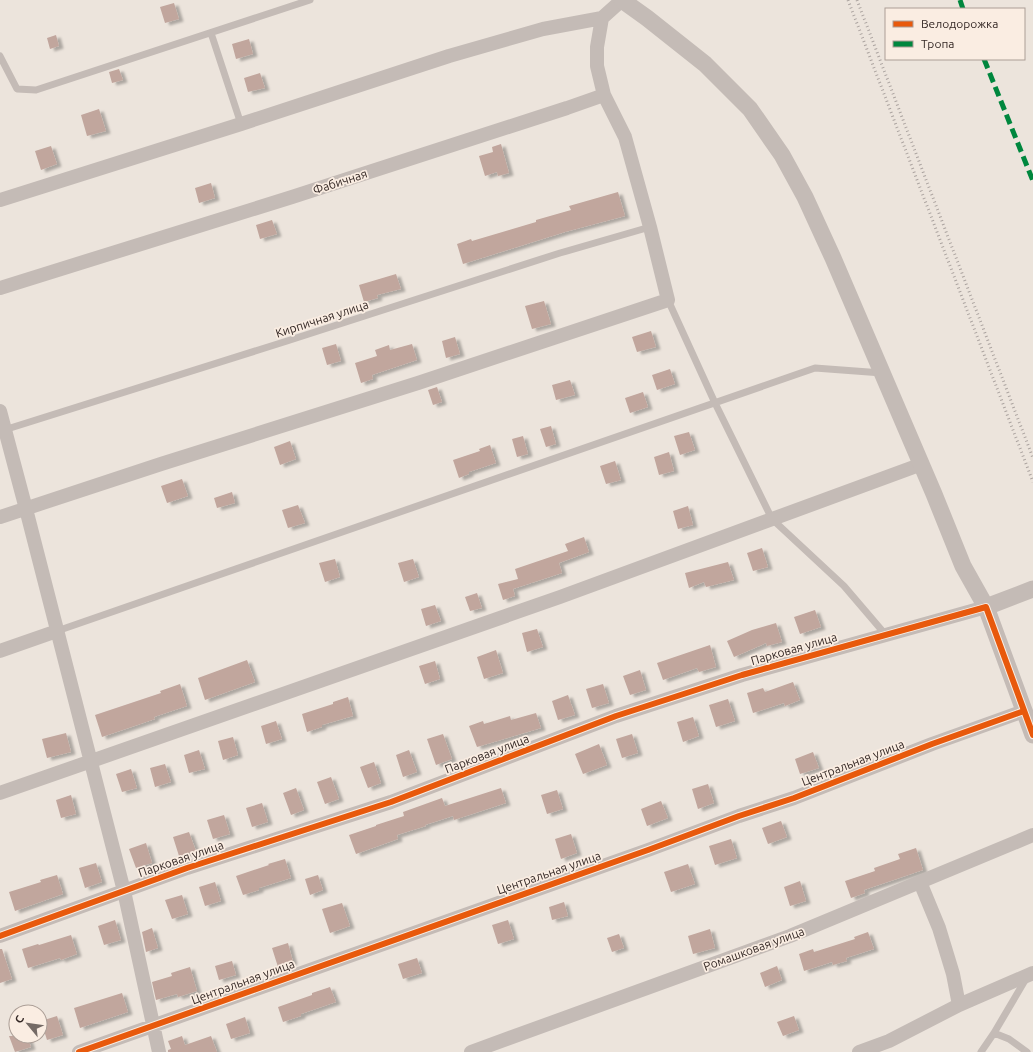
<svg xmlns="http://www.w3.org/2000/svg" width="1033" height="1052" font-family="Ubuntu,sans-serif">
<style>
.building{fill:#c1a69d;filter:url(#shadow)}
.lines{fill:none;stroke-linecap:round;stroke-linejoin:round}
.service{stroke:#c4bbb6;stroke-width:7}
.minor{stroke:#c4bbb6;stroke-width:14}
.tertiary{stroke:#c4bbb6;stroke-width:17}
.rail{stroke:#aca4a0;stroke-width:3;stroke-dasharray:1 3;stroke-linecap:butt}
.quiet{stroke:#00873e;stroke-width:5;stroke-dasharray:10 5;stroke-linecap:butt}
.cycleway-casing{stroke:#faede2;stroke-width:8}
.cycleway{stroke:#e8590c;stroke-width:6}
.labels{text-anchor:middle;stroke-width:3.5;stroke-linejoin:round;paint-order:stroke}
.street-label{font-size:12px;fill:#342825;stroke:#faede2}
</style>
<defs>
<filter id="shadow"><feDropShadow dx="4.5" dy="2.5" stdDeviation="1" flood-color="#0004"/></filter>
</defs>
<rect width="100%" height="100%" fill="#ece4dc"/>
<path class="building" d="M 174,3 L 179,19 L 165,23 L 160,7 Z
M 56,35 L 59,46 L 50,49 L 47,38 Z
M 249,39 L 253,54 L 236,59 L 232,44 Z
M 119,69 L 123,80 L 112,83 L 109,72 Z
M 260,73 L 265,88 L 248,92 L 244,78 Z
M 99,109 L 106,131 L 87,136 L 81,115 Z
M 501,144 L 509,173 L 498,176 L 497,172 L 485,176 L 479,156 L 493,152 L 492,147 Z
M 51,146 L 57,164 L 41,170 L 35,151 Z
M 211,183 L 215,198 L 199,203 L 195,188 Z
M 618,192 L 625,216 L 565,232 L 463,264 L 457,244 L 471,239 L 472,241 L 536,222 L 536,220 L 571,210 L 569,206 Z
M 272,220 L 277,234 L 260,239 L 256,225 Z
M 396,274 L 401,289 L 377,295 L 378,298 L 364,302 L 359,285 Z
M 544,301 L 551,324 L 532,329 L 525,306 Z
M 651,331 L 656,347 L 637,352 L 632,337 Z
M 455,337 L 460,354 L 446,358 L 442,341 Z
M 336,344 L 341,361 L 327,365 L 322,348 Z
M 412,344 L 417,360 L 372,375 L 373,379 L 361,383 L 355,363 L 377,356 L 375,350 L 389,345 L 390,350 Z
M 670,369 L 675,384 L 657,390 L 652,375 Z
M 570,380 L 575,395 L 556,400 L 552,385 Z
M 437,387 L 442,402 L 433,405 L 428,390 Z
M 643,392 L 648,407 L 630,413 L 625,398 Z
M 551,426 L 556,444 L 546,447 L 540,429 Z
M 689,432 L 695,450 L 680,455 L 674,436 Z
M 523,436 L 528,454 L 517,457 L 512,439 Z
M 290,441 L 296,459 L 280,465 L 274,447 Z
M 490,445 L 496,463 L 469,472 L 469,474 L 459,478 L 453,460 L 480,451 L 479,449 Z
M 669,452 L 674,471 L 659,475 L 654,457 Z
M 615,461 L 621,480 L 606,484 L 600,466 Z
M 182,479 L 188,496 L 167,503 L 161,486 Z
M 232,492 L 235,503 L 217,508 L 214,498 Z
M 298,505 L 305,523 L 288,528 L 282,510 Z
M 688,506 L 693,525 L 678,529 L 673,511 Z
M 584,537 L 589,552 L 559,563 L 562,573 L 513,589 L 515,596 L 503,600 L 498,584 L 518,579 L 515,569 L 568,551 L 565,544 Z
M 762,548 L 768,567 L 753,571 L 747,553 Z
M 335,559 L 340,577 L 325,582 L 319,563 Z
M 413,559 L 419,577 L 404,582 L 398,563 Z
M 728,562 L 734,580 L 706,587 L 704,582 L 689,588 L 685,573 Z
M 477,593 L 482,608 L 470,611 L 465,597 Z
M 435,605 L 441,621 L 426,626 L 421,609 Z
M 815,610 L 821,627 L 800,634 L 794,617 Z
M 776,623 L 782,642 L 767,646 L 766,643 L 734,657 L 727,641 L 752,630 Z
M 537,629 L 543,647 L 527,652 L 522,633 Z
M 710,645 L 716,667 L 699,672 L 697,668 L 663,680 L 657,663 Z
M 496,650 L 503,673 L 484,679 L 477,657 Z
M 247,660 L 255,682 L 205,700 L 198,678 Z
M 435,661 L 440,679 L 425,684 L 419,666 Z
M 640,670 L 646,690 L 630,695 L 623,676 Z
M 793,682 L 800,700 L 785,706 L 784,703 L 753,713 L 747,693 L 763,688 L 765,692 Z
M 180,684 L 187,706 L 154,717 L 155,719 L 102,737 L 95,715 L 161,693 L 160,691 Z
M 603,684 L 609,703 L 592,708 L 586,689 Z
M 568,695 L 575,715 L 558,720 L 552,701 Z
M 348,697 L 353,716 L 322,725 L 322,727 L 307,732 L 302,714 L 333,704 L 333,702 Z
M 728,699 L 735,721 L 716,727 L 709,705 Z
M 536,713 L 541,728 L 477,747 L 469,726 L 483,721 L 484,724 L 510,716 L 511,720 Z
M 693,717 L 699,736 L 683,742 L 677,722 Z
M 276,721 L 282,739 L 266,744 L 261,726 Z
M 66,733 L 71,752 L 47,758 L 42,739 Z
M 443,734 L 452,759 L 436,765 L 427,739 Z
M 632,734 L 638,753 L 622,758 L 616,739 Z
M 233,737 L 238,755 L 223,760 L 218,741 Z
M 599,744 L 607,765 L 583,774 L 575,754 Z
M 199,750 L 205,769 L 189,773 L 184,755 Z
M 409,750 L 417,772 L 403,777 L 396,755 Z
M 813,752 L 819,768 L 800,774 L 795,759 Z
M 374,762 L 381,783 L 368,788 L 360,767 Z
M 165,764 L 171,782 L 155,787 L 150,768 Z
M 131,769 L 137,788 L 122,792 L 116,774 Z
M 331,777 L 339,799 L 325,804 L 317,782 Z
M 708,784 L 714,803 L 698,809 L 692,789 Z
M 296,788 L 304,810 L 291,815 L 283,793 Z
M 501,788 L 506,803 L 454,820 L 453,816 L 425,825 L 426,826 L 397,835 L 398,839 L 356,854 L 349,835 L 376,826 L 376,825 L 404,816 L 403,812 L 442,798 L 445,806 Z
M 557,790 L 563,809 L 547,814 L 541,795 Z
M 71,795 L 76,814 L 61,818 L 56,800 Z
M 661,801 L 668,818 L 647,826 L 641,809 Z
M 262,803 L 268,822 L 252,827 L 246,808 Z
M 224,815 L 230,834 L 213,839 L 207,820 Z
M 781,821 L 787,837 L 768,844 L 762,828 Z
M 189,832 L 196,851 L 179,856 L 173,837 Z
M 571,834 L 577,853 L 561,859 L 555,839 Z
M 731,839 L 737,858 L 715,865 L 709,846 Z
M 146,843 L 152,863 L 136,868 L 129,849 Z
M 916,848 L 923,870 L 864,890 L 865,893 L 851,898 L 845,881 L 875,871 L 874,868 L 900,859 L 898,854 Z
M 285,859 L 291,878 L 259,888 L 259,890 L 243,895 L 236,876 L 269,865 L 268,864 Z
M 96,863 L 102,882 L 85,888 L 79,868 Z
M 688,864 L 695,884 L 671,892 L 664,872 Z
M 57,875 L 63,894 L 15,911 L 9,892 L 41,882 L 40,880 Z
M 318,875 L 323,890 L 310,895 L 305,879 Z
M 800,881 L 806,901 L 790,906 L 784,887 Z
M 215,882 L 221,901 L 205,906 L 199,887 Z
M 182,895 L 188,914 L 172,919 L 165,900 Z
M 564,902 L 568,916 L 552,920 L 549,907 Z
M 342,903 L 350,926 L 330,933 L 322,909 Z
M 115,920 L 121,940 L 104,945 L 98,926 Z
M 508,920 L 514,939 L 498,944 L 492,925 Z
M 152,928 L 158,948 L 146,952 L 142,932 Z
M 710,929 L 715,948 L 693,954 L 688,936 Z
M 868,932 L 874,949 L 846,958 L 847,961 L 833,965 L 832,962 L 804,971 L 799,954 L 813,949 L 814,952 L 855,939 L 854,937 Z
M 619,934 L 624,948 L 612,952 L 607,938 Z
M 71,935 L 77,954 L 61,960 L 60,958 L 28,968 L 22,949 L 38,944 L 39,945 Z
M 288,943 L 293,962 L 278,967 L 272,948 Z
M 0,949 L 2,949 L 12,979 L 0,983 Z
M 417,958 L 422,973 L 403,979 L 398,964 Z
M 232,961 L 236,975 L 219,980 L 215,966 Z
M 777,966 L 782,980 L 765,987 L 760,973 Z
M 190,967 L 197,991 L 178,997 L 177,994 L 156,1000 L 152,982 L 172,976 L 171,973 Z
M 330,987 L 336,1002 L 301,1014 L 301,1016 L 283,1022 L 278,1007 L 312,995 L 312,993 Z
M 122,993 L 128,1012 L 80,1028 L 74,1008 Z
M 57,1016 L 63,1035 L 47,1040 L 41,1021 Z
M 794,1016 L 799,1030 L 783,1036 L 777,1022 Z
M 245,1017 L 250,1033 L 231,1039 L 226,1024 Z
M 9,1036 L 27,1036 L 31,1047 L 15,1052 Z
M 182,1036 L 185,1045 L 211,1036 L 217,1052 L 168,1052 L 168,1050 L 171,1049 L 168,1041 Z"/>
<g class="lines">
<path class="service" d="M 211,33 L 241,124
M 0,56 L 17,89 L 36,90 L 310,0
M 668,300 L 715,403 L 772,519 L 844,586 L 885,634
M 4,430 L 287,341 L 560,253 L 650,227
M 57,631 L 815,368 L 882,373
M 994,1033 L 1009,1039 L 1027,1052
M 981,1052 L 994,1033 L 1027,977"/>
<path class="minor" d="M 0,200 L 241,124 L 449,56 L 543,29 L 602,18 L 622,0
M 0,288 L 292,197 L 567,108 L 604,95 L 597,66 L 597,47 L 602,18
M 0,411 L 26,509 L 124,891 L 159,1052
M 0,517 L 161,464 L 418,383 L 668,300 L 650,227 L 625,137 L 604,95
M 0,651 L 57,631
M 0,793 L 560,597 L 922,464
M 920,882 L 939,928 L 953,974 L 959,1005
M 0,936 L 187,868 L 391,802 L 616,716 L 742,675 L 986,607
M 79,1052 L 648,850 L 739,816 L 794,798 L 932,744 L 1024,711
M 471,1052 L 790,936 L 1033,835
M 859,1052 L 889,1041 L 959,1005 L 1033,973"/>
<path class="tertiary" d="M 622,0 L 647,18 L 705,64 L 750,109 L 782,155 L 805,197 L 833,258 L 934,494 L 963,566 L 986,607 L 1033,589
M 986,607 L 1033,735"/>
<path class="rail" d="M 848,0 L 1033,482
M 857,0 L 1033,458"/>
<path class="quiet" d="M 960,0 L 963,9
M 984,59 L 1033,181"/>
<defs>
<path id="cycleway" d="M 0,936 L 187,868 L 391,802 L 616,716 L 742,675 L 986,607 L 1033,735
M 79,1052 L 648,850 L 739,816 L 794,798 L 932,744 L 1024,711"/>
</defs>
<use href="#cycleway" class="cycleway-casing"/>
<use href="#cycleway" class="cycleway"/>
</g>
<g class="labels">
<g class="street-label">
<text transform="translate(340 182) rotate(-18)" y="4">Фабичная</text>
<text transform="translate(322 319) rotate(-18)" y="4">Кирпичная улица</text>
<text transform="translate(794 649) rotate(-16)" y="4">Парковая улица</text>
<text transform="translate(487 754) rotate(-21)" y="4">Парковая улица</text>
<text transform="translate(853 763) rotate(-21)" y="4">Центральная улица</text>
<text transform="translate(181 859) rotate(-19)" y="4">Парковая улица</text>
<text transform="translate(549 873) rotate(-19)" y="4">Центральная улица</text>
<text transform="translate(754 949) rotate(-20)" y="4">Ромашковая улица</text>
<text transform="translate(243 982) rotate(-20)" y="4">Центральная улица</text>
</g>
</g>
<rect x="885" y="8" width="140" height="52" fill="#faede2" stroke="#ab9e96"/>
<rect x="893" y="21" width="20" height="6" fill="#e8590c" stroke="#ab9e96"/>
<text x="921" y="28" font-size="12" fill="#342825">Велодорожка</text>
<rect x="893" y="41" width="20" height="6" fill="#00873e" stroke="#ab9e96"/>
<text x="921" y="48" font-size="12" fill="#342825">Тропа</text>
<g transform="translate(28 1024) rotate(299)"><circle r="19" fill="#faede2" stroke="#ab9e96"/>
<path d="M0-3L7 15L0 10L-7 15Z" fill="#746a65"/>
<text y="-6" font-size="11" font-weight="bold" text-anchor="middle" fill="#342825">С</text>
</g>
</svg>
